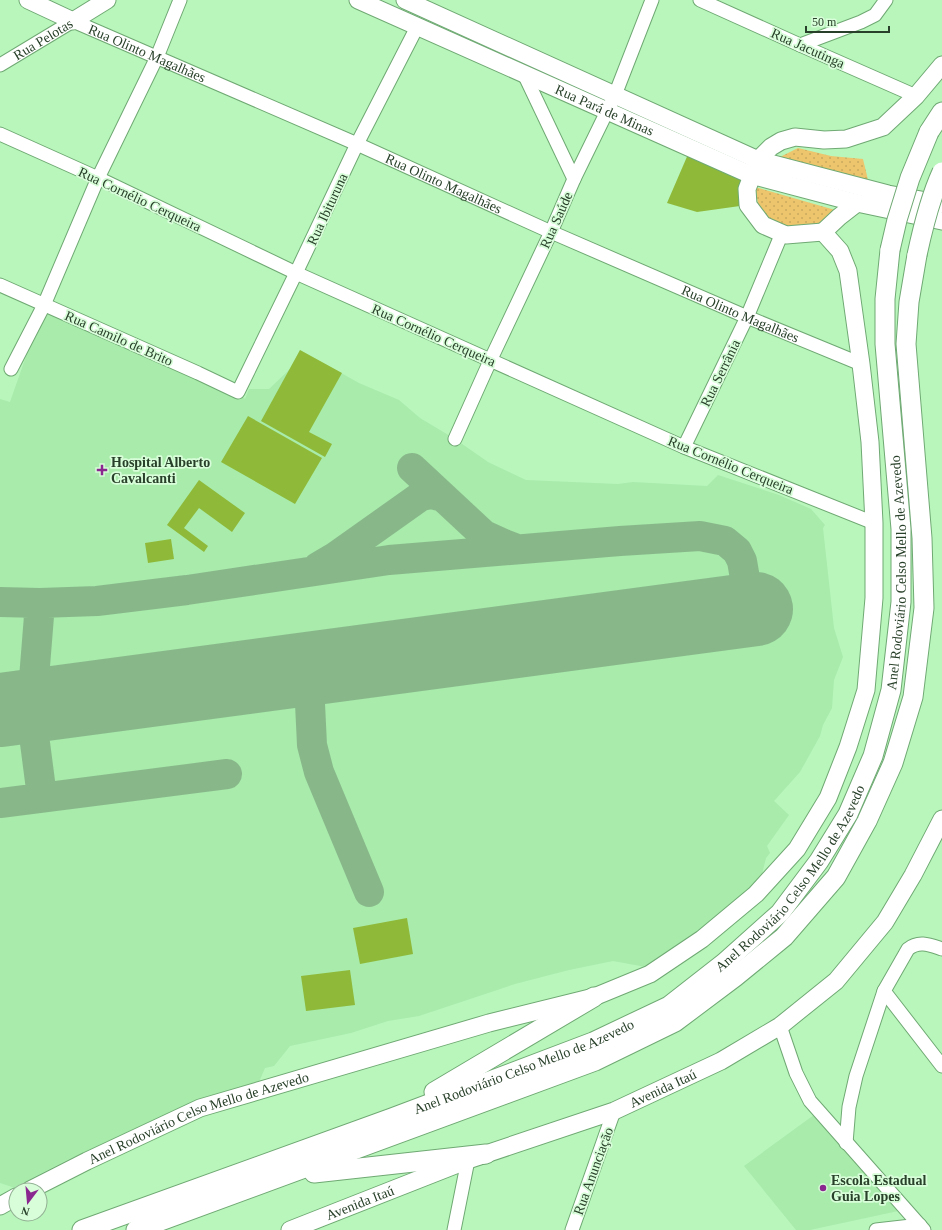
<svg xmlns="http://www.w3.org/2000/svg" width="942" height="1230" font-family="Georgia,serif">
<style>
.built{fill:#a8ebab}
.park{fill:url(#park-dots)}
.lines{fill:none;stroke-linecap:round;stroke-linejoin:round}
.taxiway{stroke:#88b88a;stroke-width:30}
.runway{stroke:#88b88a;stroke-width:74}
.building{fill:#8fba39}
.minor-casing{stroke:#6fa973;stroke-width:15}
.major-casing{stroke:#6fa973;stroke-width:19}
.highway-casing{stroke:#6fa973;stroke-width:21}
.minor{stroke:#fff;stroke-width:13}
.major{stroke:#fff;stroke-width:17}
.highway{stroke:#fff;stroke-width:19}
.highway-bridge-casing{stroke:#6fa973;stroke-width:21;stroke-linecap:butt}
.highway-bridge{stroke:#fff;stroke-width:19}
.poi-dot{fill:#8b2890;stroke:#d8fdd9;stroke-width:1.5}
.labels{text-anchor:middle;stroke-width:3.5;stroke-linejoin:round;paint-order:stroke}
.street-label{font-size:14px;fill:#284029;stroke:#d8fdd9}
.poi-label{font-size:14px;font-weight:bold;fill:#284029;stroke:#d8fdd9;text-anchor:start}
</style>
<defs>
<pattern id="park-dots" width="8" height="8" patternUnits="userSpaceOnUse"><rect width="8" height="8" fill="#ecc56c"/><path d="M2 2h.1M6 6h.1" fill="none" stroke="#caaa5e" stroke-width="1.8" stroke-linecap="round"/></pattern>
</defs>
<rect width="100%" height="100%" fill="#b9f6bc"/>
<path class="built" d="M 44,305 L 238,392 L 245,399 L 249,389 L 269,389 L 291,368 L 300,350 L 359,383 L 399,400 L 420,418 L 455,439 L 488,462 L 526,480 L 618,484 L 633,482 L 707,486 L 718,475 L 779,495 L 811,509 L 825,525 L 823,528 L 834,628 L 843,657 L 834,680 L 832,708 L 823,725 L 820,736 L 800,772 L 774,801 L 789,815 L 767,846 L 770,853 L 766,858 L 762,874 L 732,907 L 692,936 L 646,967 L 613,961 L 569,970 L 515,984 L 419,1016 L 388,1021 L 351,1033 L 290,1046 L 274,1066 L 265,1068 L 259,1082 L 176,1111 L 69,1159 L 32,1178 L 15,1188 L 0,1183 L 0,399 L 10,402 Z
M 818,1112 L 903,1210 L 810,1230 L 796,1230 L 744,1166 Z"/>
<path class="park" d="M 798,148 L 831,156 L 863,159 L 869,184 L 778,158 Z
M 755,187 L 835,210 L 818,227 L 782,230 L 759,209 Z"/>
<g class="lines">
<path class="taxiway" d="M 412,468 L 484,535 L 504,544 L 517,549
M 318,567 L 335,557 L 421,496 L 431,494 L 443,497
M 0,602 L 40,603 L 97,601 L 187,590 L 389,560 L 620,541 L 700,536 L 725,541 L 737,551 L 742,561 L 747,590 L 748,602 L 746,611
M 299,670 L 309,683 L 312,745 L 319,772 L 369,892
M 20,707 L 27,702 L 33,691 L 39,616 L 36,609 L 31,603
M 15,708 L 26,714 L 32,720 L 41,789 L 38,795 L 33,798
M 0,803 L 227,774"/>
<path class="runway" d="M 0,710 L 756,609"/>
</g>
<path class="building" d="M 689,152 L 741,174 L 740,206 L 697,212 L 667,203 Z
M 300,350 L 342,373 L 309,432 L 332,444 L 325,457 L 261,421 Z
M 248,416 L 322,458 L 295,504 L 221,462 Z
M 199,480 L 245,513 L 232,532 L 199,508 L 184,528 L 208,546 L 204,552 L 167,525 Z
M 171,539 L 174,559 L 148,563 L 145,543 Z
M 407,918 L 413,954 L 360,964 L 353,928 Z
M 350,970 L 355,1005 L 306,1011 L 301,976 Z"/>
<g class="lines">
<defs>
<g id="minor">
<path d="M 700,0 L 800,45 L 916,96"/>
<path d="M 800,45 L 861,22 L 875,15 L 886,0"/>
<path id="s1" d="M 0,65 L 73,21 L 357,144 L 551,232 L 747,317 L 861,364"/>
<path d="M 524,74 L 574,179"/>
<path d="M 0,134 L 98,178 L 296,273 L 684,447 L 874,523"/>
<path d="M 0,285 L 198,373 L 238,392 L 296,273 L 357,144 L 417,27"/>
<path d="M 11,369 L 44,305 L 98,178 L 157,57 L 180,0"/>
<path d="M 455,439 L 490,361 L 551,232 L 574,179 L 615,95 L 652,0"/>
<path d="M 684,447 L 747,317 L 782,233"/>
<path d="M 884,991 L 942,1066"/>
<path d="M 780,1026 L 796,1073 L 810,1101 L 924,1230"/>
<path d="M 846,1143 L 849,1107 L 856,1076 L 884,991 L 908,949 C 919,940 930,945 942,949"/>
<path d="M 454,1230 L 468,1160"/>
<path d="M 572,1230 L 614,1111"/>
<path d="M 876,1230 L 920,1225"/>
</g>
<g id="major">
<path d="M 28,0 L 73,21 L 107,0"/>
<path id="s2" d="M 358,0 L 751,175 L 857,203 L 942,221"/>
<path d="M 405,0 L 758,160 L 888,194 L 942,204"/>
<path d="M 823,232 L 786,235 L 763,225 L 748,205 L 747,189 L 758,160 L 771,147 L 781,141 L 795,137 L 824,140 L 846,139 L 883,127 L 916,96 L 942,65"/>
<path d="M 823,232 L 839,217 L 857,203"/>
<path id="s3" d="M 30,1190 L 87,1161 L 200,1108 L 489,1023 L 594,997 L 650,974 L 702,939 L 756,894 L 797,849 L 828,798 L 848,747 L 866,690 L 874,598 L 874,523 L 870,442 L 861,364 L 848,271 L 840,251 L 823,232"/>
<path d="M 0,1206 L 16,1197"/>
<path id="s4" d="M 290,1230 L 468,1160 L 614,1111 L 721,1061 L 780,1026 L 836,981 L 885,922 L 913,875 L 942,819"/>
</g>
<g id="highway">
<path d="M 929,132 L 942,112"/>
<path d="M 434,1092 L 594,997"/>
<path d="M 314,1173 L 486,1154"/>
<path id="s5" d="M 82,1230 L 392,1118 L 593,1042 L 669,1006 L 724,963 L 780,913 L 819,861 L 848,814 L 873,756 L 891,690 L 901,602 L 901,529 L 885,344 L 885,299 L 890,250"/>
<path d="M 136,1230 L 595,1061 L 675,1022 L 735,977 L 784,937 L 836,877 L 867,821 L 893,763 L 913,697 L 924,608 L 922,538 L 906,344 L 909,302 L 917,255"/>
</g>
</defs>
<use href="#minor" class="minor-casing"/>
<use href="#major" class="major-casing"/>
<use href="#highway" class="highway-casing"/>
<use href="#minor" class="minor"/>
<use href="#major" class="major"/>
<use href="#highway" class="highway"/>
<defs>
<path id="highway-bridge" d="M 890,250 L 897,220 L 910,178 L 929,132
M 917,255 C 923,227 930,198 942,172"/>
</defs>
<use href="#highway-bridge" class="highway-bridge-casing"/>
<use href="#highway-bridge" class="highway-bridge"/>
</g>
<g class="poi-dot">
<path d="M100 464h4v4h4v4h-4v4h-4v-4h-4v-4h4z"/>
<circle cx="823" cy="1188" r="4"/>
</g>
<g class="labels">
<g class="street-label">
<text dy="5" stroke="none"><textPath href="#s1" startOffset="50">Rua Pelotas</textPath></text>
<text transform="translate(808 48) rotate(24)" y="5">Rua Jacutinga</text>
<text dy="5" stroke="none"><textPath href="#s1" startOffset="166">Rua Olinto Magalhães</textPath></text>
<text dy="5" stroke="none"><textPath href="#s2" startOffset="270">Rua Pará de Minas</textPath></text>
<text dy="5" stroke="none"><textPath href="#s1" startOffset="490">Rua Olinto Magalhães</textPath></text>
<text transform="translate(140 199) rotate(25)" y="5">Rua Cornélio Cerqueira</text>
<text transform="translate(327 209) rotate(-65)" y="5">Rua Ibituruna</text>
<text transform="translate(556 220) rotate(-66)" y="5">Rua Saúde</text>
<text dy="5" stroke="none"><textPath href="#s1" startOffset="814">Rua Olinto Magalhães</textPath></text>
<text transform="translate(434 335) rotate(24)" y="5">Rua Cornélio Cerqueira</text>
<text transform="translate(119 338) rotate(24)" y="5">Rua Camilo de Brito</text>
<text transform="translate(720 373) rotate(-64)" y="5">Rua Serrânia</text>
<text transform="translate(731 465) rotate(22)" y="5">Rua Cornélio Cerqueira</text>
<text dy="5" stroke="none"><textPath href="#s5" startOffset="1143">Anel Rodoviário Celso Mello de Azevedo</textPath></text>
<text dy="5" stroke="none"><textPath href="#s5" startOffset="807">Anel Rodoviário Celso Mello de Azevedo</textPath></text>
<text dy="5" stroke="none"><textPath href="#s5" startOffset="471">Anel Rodoviário Celso Mello de Azevedo</textPath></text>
<text dy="5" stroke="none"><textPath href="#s4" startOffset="399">Avenida Itaú</textPath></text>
<text dy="5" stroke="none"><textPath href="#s3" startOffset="184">Anel Rodoviário Celso Mello de Azevedo</textPath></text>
<text transform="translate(593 1171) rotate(-70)" y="5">Rua Anunciação</text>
<text dy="5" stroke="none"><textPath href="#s4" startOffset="75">Avenida Itaú</textPath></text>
</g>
<g class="poi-label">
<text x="111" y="467">Hospital Alberto<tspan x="111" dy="16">Cavalcanti</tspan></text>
<text x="831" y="1185">Escola Estadual<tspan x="831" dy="16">Guia Lopes</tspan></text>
</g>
</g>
<g transform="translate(28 1202) rotate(196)"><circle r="19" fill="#d8fdd9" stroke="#92b193"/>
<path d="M0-3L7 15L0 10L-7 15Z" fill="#8b2890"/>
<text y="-6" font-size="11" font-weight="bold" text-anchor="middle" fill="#284029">N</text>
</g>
<path d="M806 26v6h83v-6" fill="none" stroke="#284029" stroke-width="2"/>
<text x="812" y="26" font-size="12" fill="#284029" stroke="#d8fdd9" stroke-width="3" paint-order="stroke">50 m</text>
</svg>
